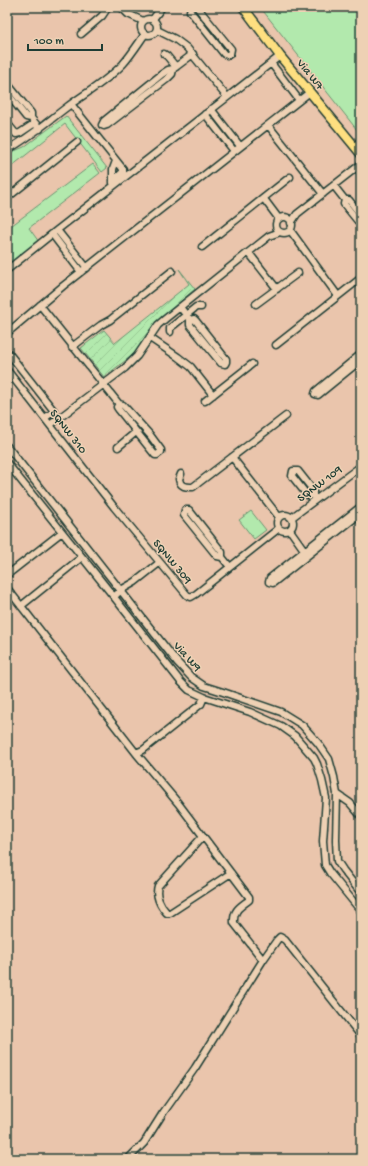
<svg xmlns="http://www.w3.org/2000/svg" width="368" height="1166" font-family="'Gochi Hand',sans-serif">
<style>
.green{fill:#b2e9ad;stroke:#689370}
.garden{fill:url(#garden-furrows);stroke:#689370}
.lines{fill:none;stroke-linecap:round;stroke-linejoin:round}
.minor-casing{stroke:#1f3d34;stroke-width:9}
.major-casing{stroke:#1f3d34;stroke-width:11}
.minor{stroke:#eed1b4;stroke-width:6}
.major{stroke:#fedf80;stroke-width:8}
.labels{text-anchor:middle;stroke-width:3;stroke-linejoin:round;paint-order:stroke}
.street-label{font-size:12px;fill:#1f3d34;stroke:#eed1b4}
</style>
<defs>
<pattern id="garden-furrows" width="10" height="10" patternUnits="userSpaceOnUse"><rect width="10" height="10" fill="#b2e9ad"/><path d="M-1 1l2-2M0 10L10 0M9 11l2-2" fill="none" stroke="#99c995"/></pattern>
</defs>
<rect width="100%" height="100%" fill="#eac5ac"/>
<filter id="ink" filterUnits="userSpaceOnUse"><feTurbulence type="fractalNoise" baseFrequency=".025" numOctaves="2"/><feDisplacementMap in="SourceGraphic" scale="8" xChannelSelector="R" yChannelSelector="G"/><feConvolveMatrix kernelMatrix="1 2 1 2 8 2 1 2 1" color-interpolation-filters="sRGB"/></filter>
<g filter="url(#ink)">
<path class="green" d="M 260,7 L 361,7 L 361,135 Z
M 66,116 L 107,168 L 102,172 L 65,124 L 7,170 L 7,154 L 24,147 Z
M 93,164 L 100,173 L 29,228 L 39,242 L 11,264 L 7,259 L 7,229 Z
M 251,511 L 266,530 L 254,539 L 239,520 Z"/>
<path class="garden" d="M 179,269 L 195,289 L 154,324 L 134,354 L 104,377 L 81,348 L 104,330 L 115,343 L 189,284 Z"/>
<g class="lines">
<defs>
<path id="minor" d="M 121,7 L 128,14 L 143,21
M 191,7 L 190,11 L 224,54 L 227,55 L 230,54 L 231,49 L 197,7
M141 27a8 8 0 1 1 16 0a8 8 0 1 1-16 0Z
M 153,19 L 162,7
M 157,30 L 175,39 L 187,48 L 227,97
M 81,34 L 102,16 L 108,7
M 164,54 L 167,56 L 176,67
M 271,63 L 299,100
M 173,69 L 172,74 L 167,79 L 107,125 L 104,126 L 102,125 L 104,121 L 162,74 L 168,70 L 173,69 L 193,54
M 7,83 L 31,113 L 31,118
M 7,93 L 26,117 L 31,118 L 40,129
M 71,104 L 123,169 L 123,172 L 113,181
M 211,109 L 240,146
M 205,114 L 234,151
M 7,123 L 16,134 L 20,133 L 35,123
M 268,125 L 323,194
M 7,150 C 29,138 47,122 67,107 C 86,93 107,81 123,64 C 131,55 138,44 145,34
M 113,183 L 113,169 L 116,161
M 334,186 L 345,200 L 349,200 L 361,215
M 7,198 L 77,142
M 264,199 L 279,219
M 345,200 L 344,204 L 361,225
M276 225a8 8 0 1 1 16 0a8 8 0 1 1-16 0Z
M 291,223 L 297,214 L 361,164
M 57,230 L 87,268
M 290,230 L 338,296
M 52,234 L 81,272
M 202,247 L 290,177
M 249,253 L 277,289
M 7,270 L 52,234 L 280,56
M 256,304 L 298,273
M 40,305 L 119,404 L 123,405 L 150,435 L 161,450 L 161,452 L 157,455 L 155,455 L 119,410 L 117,407 L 119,404
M 180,307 L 190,320 L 190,325 L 221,363 L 225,364 L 226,362 L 226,359 L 196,321 L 194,319 L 190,320
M 170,332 L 170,328 L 174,325 L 196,307 L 201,307
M 7,333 L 63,286 L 310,92
M 150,338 L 178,357 L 191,367 L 213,395
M 276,345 L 361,278
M 72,347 L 101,325 L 110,320 L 172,271
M 7,351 L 54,411 L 45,418
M 361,354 L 316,391 L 315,394 L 318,395 L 361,360
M 7,370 L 114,507 L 187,595 L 191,597 L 196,594 L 278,529
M 205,401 L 252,364
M 50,425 L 125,368 L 137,356 L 158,325 L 165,319 L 269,236 L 280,232
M 7,446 L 177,662 L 191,677 L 204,686 L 223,692 L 281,712 L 302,725 L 318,743 L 329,759 L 334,777 L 337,794 L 336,840 L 337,861 L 343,870 L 361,893
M 118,447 L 136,432
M 232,457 L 279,517
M 7,463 L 114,597 L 180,681 L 189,690 L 204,697 L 250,712 L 281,726 L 295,736 L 314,758 L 317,764 L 322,780 L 326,798 L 323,841 L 325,865 L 330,873 L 361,911
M 181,474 L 179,479 C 180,487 186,487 193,487 L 286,416
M 313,495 L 307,495 L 292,476 L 293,471 L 298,471 L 313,490 L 313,495 L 316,499
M277 523a8 8 0 1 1 16 0a8 8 0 1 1-16 0Z
M 291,518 L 361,466
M 290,530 L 307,554
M 222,557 L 217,556 L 184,515 L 185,510 L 189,510 L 222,552 L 222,557 L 230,567
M 7,575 L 62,532
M 269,582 L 270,578 L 359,508 L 361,508
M 269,582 L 273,583 L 361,513
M 7,588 L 136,753 L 178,803 L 249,897 L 249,900 C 240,907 233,910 234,923 L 263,960
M 114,597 L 121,590 L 135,582 L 159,563
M 21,606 L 82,557
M 136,753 L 143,750 L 201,704 L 204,697
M 337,794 L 350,803 L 361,816
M 203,836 L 158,886 C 155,895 160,906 167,913 L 170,913 L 231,873
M 128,1159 L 144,1143 L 163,1113 L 195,1068 L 263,960 L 277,940 L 280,937 L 285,940 L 361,1036"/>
<path id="major" d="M 243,7 L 280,56 L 361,154"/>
</defs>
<use href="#minor" class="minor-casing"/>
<use href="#major" class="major-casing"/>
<use href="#minor" class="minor"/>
<use href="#major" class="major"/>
</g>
</g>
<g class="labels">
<g class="street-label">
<text transform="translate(311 74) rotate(51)" y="4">Via W7</text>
<text transform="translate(69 431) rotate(52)" y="4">SQNW 310</text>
<text transform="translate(319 483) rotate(-37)" y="4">SQNW 109</text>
<text transform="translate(173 561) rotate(50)" y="4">SQNW 309</text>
<text transform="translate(188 656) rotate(48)" y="4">Via W9</text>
</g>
</g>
<rect width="368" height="1166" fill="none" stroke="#eed1b4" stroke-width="24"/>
<rect x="12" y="12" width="344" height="1142" fill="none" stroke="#1f3d34" stroke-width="1.5" filter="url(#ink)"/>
<path d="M28 44v6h74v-6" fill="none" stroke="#1f3d34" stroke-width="2"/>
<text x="34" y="44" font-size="12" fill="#1f3d34" stroke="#eed1b4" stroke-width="3" paint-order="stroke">100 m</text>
</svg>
